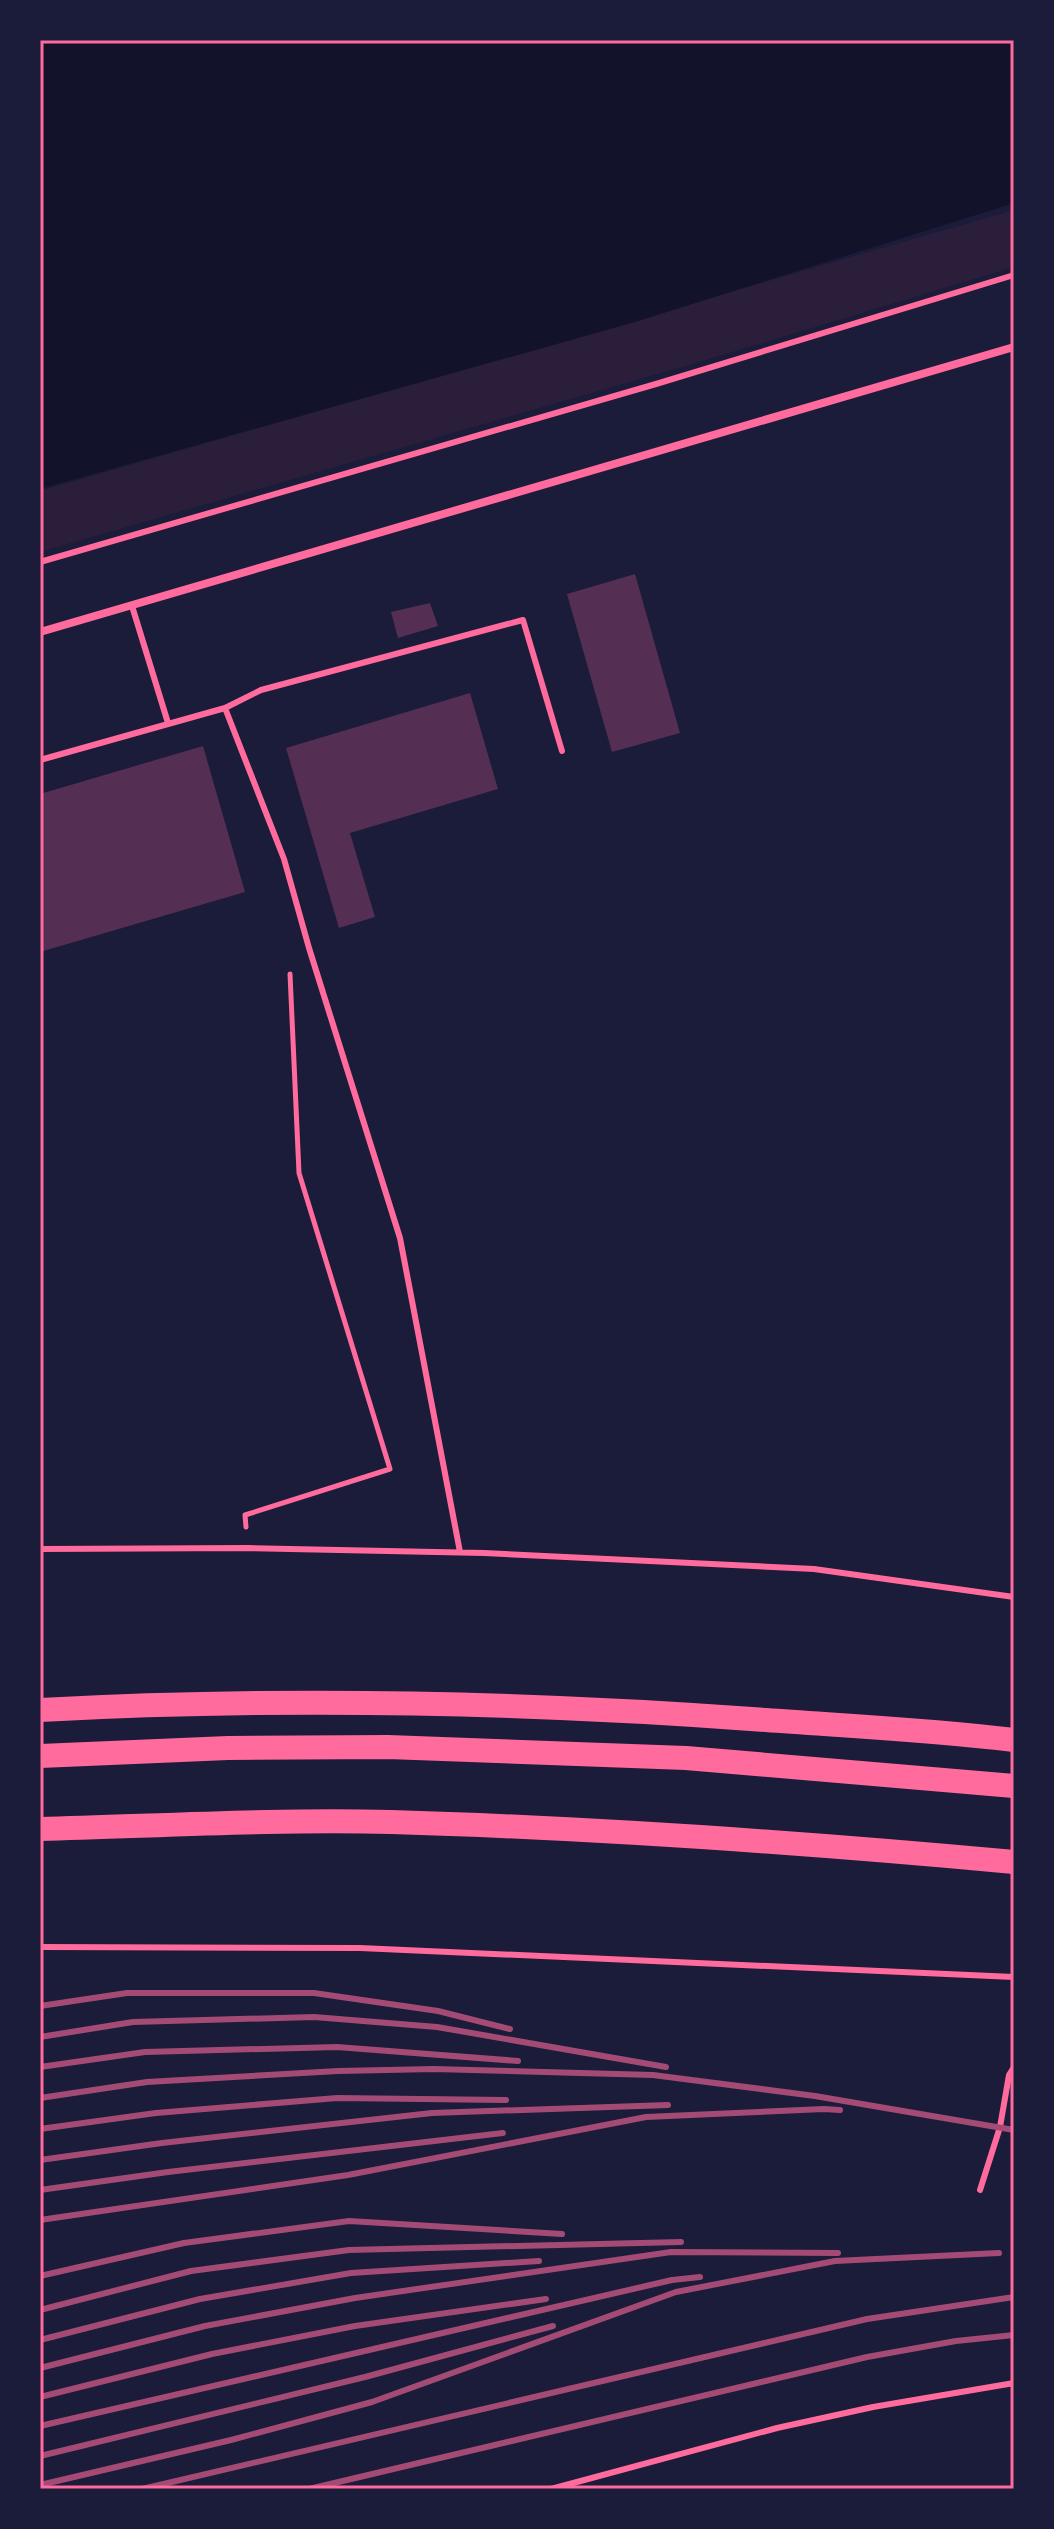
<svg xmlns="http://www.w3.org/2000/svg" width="1054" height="2529" font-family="Roboto,sans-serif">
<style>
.green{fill:#2a1e3b}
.water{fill:#12122b}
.building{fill:#542f53}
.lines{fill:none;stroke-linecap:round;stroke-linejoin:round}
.path{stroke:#ff6b9d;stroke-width:5}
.service{stroke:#ff6b9d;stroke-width:6}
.minor{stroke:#ff6b9d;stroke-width:8}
.motorway{stroke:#ff6b9d;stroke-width:24}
.rail{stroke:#a44b75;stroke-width:6}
.neatline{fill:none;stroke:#ff6b9d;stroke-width:3}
</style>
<rect width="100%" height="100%" fill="#1b1b3a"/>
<path class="green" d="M 1014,210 L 1014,267 L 692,364 L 40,552 L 40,491 Z"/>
<path class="water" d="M 40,40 L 1014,40 L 1014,203 L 635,322 L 40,489 Z"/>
<path class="building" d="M 635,574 L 680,733 L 612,752 L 567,594 Z
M 430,603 L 438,626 L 398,638 L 391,612 Z
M 470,693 L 498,789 L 350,833 L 375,917 L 339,928 L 286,748 Z
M 203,746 L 245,892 L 40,952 L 40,794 Z"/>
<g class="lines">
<path class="path" d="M 246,1527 L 245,1515 L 390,1469 L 299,1173 L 290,974"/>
<path class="service" d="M 40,562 L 656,384 L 1014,275
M 132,606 L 168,723
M 225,708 L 284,859 L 309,948 L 400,1238 L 460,1552
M 40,760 L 225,708 L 261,690 L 523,620 L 562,751
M 40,1549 L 248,1548 L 484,1553 L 814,1569 L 1014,1597
M 40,1947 L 360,1948 L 1014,1977
M 980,2190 L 1000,2127 L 1009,2075 L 1014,2067
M 551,2489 L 777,2428 L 873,2407 L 1014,2383"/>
<path class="minor" d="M 40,632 L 1014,347"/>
<path class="motorway" d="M 40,1710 C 282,1697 525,1702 766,1720 C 849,1726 932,1730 1014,1740
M 40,1756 L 228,1748 L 388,1747 L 686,1758 L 1014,1786
M 40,1829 C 157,1826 275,1819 391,1822 C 600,1828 807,1843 1014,1862"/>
<path class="rail" d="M 40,2006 L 127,1993 L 314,1993 L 438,2011 L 510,2029
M 40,2037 L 133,2022 L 314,2017 L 437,2027 L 666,2067
M 40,2067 L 145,2052 L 337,2047 L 518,2061
M 40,2098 L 147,2082 L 338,2071 L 434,2069 L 653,2075 L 815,2096 L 1014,2130
M 40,2129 L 156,2113 L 337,2098 L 506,2100
M 40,2160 L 162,2143 L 432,2113 L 668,2105
M 40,2190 L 168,2172 L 503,2133
M 40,2220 L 348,2175 L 646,2117 L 824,2109 L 840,2110
M 40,2276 L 184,2243 L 349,2221 L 562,2234
M 40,2310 L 191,2271 L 349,2250 L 681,2242
M 40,2340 L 200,2299 L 351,2273 L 539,2261
M 40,2368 L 205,2326 L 355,2298 L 671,2252 L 838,2253
M 40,2397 L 212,2354 L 355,2326 L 546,2299
M 40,2426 L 672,2280 L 700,2277
M 40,2456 L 365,2377 L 553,2326
M 40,2485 L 231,2440 L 372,2402 L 676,2292 L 835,2261 L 999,2253
M 142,2489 L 867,2319 L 1014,2297
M 309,2489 L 867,2357 L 956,2341 L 1014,2335"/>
</g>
<rect width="1054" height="2529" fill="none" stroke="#1b1b3a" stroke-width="84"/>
<rect x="42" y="42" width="970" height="2445" class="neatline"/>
</svg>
